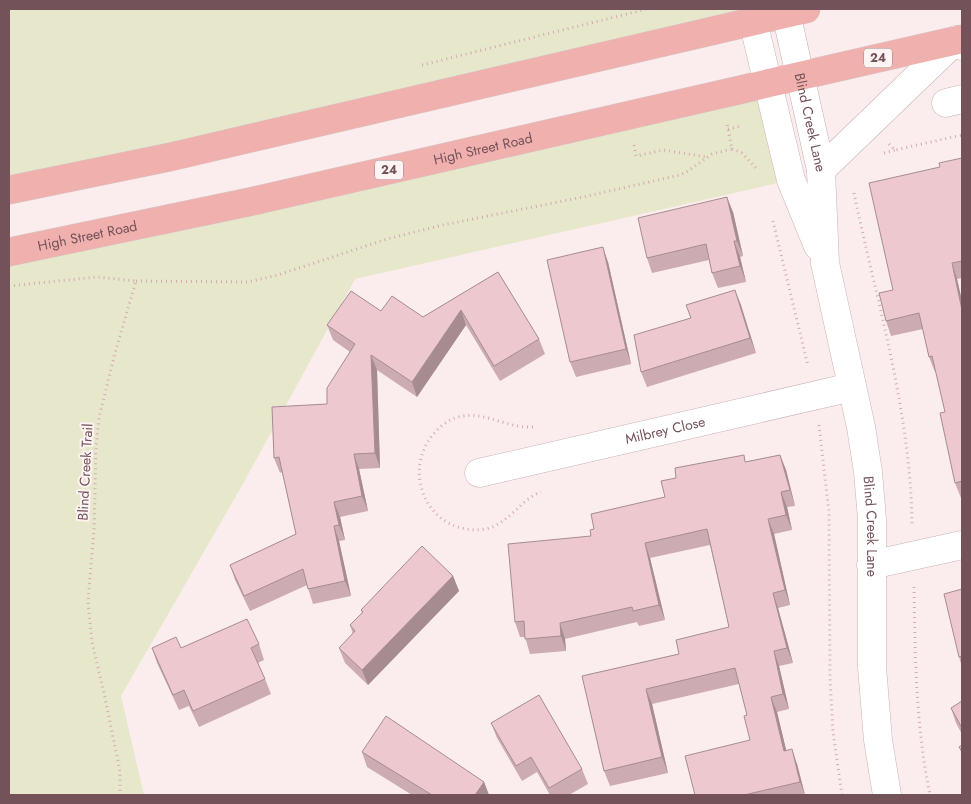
<svg xmlns="http://www.w3.org/2000/svg" width="971" height="804" font-family="Jost,sans-serif">
<style>
.green{fill:#e7e7cc}
.lines{fill:none;stroke-linecap:round;stroke-linejoin:round}
.minor-casing{stroke:#cab1b4;stroke-width:29}
.primary-casing{stroke:#d5cbcd;stroke-width:29}
.path{stroke:#d2aab2;stroke-width:3;stroke-dasharray:1 4;stroke-linecap:butt}
.minor{stroke:#fff;stroke-width:28}
.primary{stroke:#f0b1ae;stroke-width:28}
.wall{fill:#ccacb2}
.shaded-wall{fill:#a68c91}
.building{fill:#edc8cf;stroke:#a68c91}
.labels{text-anchor:middle;stroke-width:4;stroke-linejoin:round;paint-order:stroke}
.shield{fill:#fdf4f3;stroke:#9d8387;stroke-width:1}
.shield-label{font-size:12px;font-weight:bold;fill:#745259}
.street-label{font-size:14px;fill:#745259;stroke:#fdf4f3}
</style>
<rect width="100%" height="100%" fill="#fbeded"/>
<path class="green" d="M 9,9 L 806,9 L 9,189 Z
M 768,83 L 791,180 L 355,279 L 244,482 L 121,696 L 144,795 L 9,795 L 9,252 Z"/>
<g class="lines">
<defs>
<g id="minor">
<path id="s1" d="M 786,13 L 821,170 L 825,263 L 861,427 L 868,472 L 872,519 L 872,667 L 878,740 L 887,795"/>
<path d="M 753,21 L 791,180 L 818,246"/>
<path d="M 946,103 L 962,99"/>
<path d="M 821,170 L 956,40 L 962,46"/>
<path id="s2" d="M 479,473 L 852,387"/>
<path d="M 871,565 L 962,545"/>
</g>
<g id="primary">
<path d="M 9,190 L 170,157 L 806,9"/>
<path id="s3" d="M 9,252 L 249,202 L 962,39"/>
</g>
</defs>
<use href="#minor" class="minor-casing"/>
<use href="#primary" class="primary-casing"/>
<path class="path" d="M 422,65 L 647,9
M 728,129 L 742,126
M 889,144 L 895,150 L 962,135
M 634,145 L 636,156 L 663,150 L 707,157
M 732,149 L 742,153 L 756,168
M 884,153 L 895,150
M 854,193 C 877,304 911,412 912,526
M 773,221 L 808,366
M 136,281 L 248,282 L 278,275 L 387,239 L 443,225 L 583,197 L 680,175 L 688,171 L 712,154 L 732,149 L 727,124
M 9,286 L 97,277 L 136,281 L 115,353 L 99,418 L 96,448 L 94,530 L 88,602 L 92,642 L 104,693 L 120,771 L 120,795
M 819,425 L 829,513 L 830,678 L 833,732 L 842,795
M 533,427 C 507,429 484,410 458,417 C 447,420 438,428 431,437 C 401,478 432,537 485,529 C 509,525 519,500 541,492
M 914,587 C 915,657 916,727 930,795"/>
<use href="#minor" class="minor"/>
<use href="#primary" class="primary"/>
</g>
<path class="wall" d="M 962,158 L 962,278 L 957,279 L 962,301 L 962,498 L 961,498 L 955,483 L 945,412 L 936,372 L 935,372 L 929,357 L 923,329 L 891,336 L 886,321 L 893,290 L 940,167 Z
M 733,212 L 743,256 L 740,257 L 746,282 L 718,288 L 712,273 L 709,260 L 652,273 L 647,258 Z
M 608,262 L 631,364 L 576,377 L 570,362 Z
M 498,272 L 539,339 L 545,354 L 500,381 L 466,325 L 417,397 L 377,370 L 380,468 L 359,469 L 368,511 L 340,517 L 345,540 L 339,541 L 351,596 L 313,604 L 307,585 L 250,611 L 235,580 L 230,565 L 296,534 L 282,472 L 280,473 L 274,458 L 327,404 L 350,352 L 333,340 L 327,325 L 381,311 L 423,317 Z
M 735,290 L 756,353 L 647,387 L 641,372 L 691,318 Z
M 780,455 L 786,470 L 795,506 L 787,507 L 792,530 L 774,534 L 790,605 L 778,608 L 793,663 L 779,666 L 789,709 L 777,712 L 786,750 L 797,764 L 805,795 L 695,795 L 750,740 L 747,715 L 739,684 L 652,704 L 668,773 L 610,786 L 604,771 L 582,676 L 679,654 L 729,627 L 710,545 L 650,558 L 665,620 L 639,626 L 637,622 L 565,639 L 566,651 L 530,654 L 525,637 L 520,637 L 515,622 L 591,536 L 594,529 L 665,497 L 746,462 Z
M 453,576 L 459,591 L 368,685 L 345,663 L 339,648 L 353,634 L 350,625 L 362,613 L 361,610 Z
M 962,589 L 962,667 L 959,657 Z
M 259,644 L 264,660 L 258,663 L 265,679 L 271,694 L 199,727 L 189,706 L 179,710 L 157,663 L 152,648 L 181,648 Z
M 962,701 L 962,734 L 956,723 L 951,708 Z
M 491,723 L 582,769 L 588,784 L 569,795 L 550,795 L 537,772 L 522,781 L 497,738 Z
M 362,752 L 484,782 L 489,795 L 412,795 L 367,767 Z"/>
<path class="shaded-wall" d="M 727,197 L 733,212 L 743,256 L 737,241 Z
M 734,241 L 740,257 L 746,282 L 740,266 Z
M 603,247 L 608,262 L 631,364 L 626,349 Z
M 952,263 L 957,279 L 962,301 L 962,310 Z
M 735,290 L 741,305 L 756,353 L 750,338 Z
M 461,310 L 466,325 L 417,397 L 412,382 Z
M 371,355 L 377,370 L 380,468 L 375,453 Z
M 354,454 L 359,469 L 368,511 L 362,496 Z
M 780,455 L 786,470 L 795,506 L 790,490 Z
M 781,492 L 787,507 L 792,530 L 786,515 Z
M 334,502 L 340,517 L 345,540 L 339,525 Z
M 768,519 L 774,534 L 790,605 L 785,590 Z
M 334,526 L 339,541 L 351,596 L 345,581 Z
M 645,543 L 650,558 L 665,620 L 659,605 Z
M 453,576 L 459,591 L 368,685 L 362,670 Z
M 773,593 L 778,608 L 793,663 L 787,648 Z
M 560,623 L 565,639 L 566,651 L 561,636 Z
M 774,651 L 779,666 L 789,709 L 783,694 Z
M 646,689 L 652,704 L 668,773 L 662,757 Z
M 771,697 L 777,712 L 790,766 L 784,751 Z
M 792,749 L 797,764 L 805,795 L 800,782 Z
M 484,782 L 489,795 L 475,795 Z"/>
<path class="building" d="M 962,158 L 962,261 L 952,263 L 962,310 L 962,481 L 955,483 L 940,413 L 945,412 L 932,356 L 929,357 L 919,313 L 886,321 L 879,293 L 893,290 L 869,183 L 940,167 L 939,163 Z
M 727,197 L 737,241 L 734,241 L 740,266 L 712,273 L 706,244 L 647,258 L 638,218 Z
M 603,247 L 626,349 L 570,362 L 547,260 Z
M 498,272 L 539,339 L 494,366 L 461,310 L 412,382 L 371,355 L 375,453 L 354,454 L 362,496 L 334,502 L 339,525 L 334,526 L 345,581 L 308,589 L 303,569 L 244,596 L 230,565 L 296,534 L 279,457 L 274,458 L 272,407 L 327,404 L 327,388 L 355,344 L 327,325 L 351,291 L 381,311 L 392,296 L 423,317 Z
M 735,290 L 750,338 L 641,372 L 634,335 L 691,318 L 686,305 Z
M 744,455 L 745,462 L 780,455 L 790,490 L 781,492 L 786,515 L 768,519 L 785,590 L 773,593 L 787,648 L 774,651 L 783,694 L 771,697 L 784,751 L 792,749 L 800,782 L 744,795 L 695,795 L 685,756 L 750,740 L 744,716 L 747,715 L 735,668 L 646,689 L 662,757 L 604,771 L 582,676 L 679,654 L 676,640 L 729,627 L 707,529 L 645,543 L 659,605 L 633,611 L 632,607 L 560,623 L 561,636 L 525,639 L 524,621 L 515,622 L 508,544 L 591,536 L 590,530 L 594,529 L 591,514 L 665,497 L 661,481 L 676,478 L 675,468 Z
M 422,546 L 453,576 L 362,670 L 339,648 L 355,631 L 350,625 L 363,612 L 361,610 Z
M 962,589 L 962,656 L 959,657 L 944,594 Z
M 247,619 L 259,644 L 251,648 L 265,679 L 193,711 L 184,690 L 173,695 L 152,648 L 176,637 L 181,648 Z
M 539,695 L 582,769 L 549,788 L 531,757 L 516,766 L 491,723 Z
M 962,701 L 962,728 L 951,708 Z
M 386,716 L 484,782 L 475,795 L 432,795 L 362,752 Z
M 962,745 L 962,752 L 959,747 Z"/>
<g class="labels">
<g class="shield">
<rect x="864" y="48.5" width="28" height="19" rx="4"/>
<rect x="375" y="160.5" width="28" height="19" rx="4"/>
</g>
<g class="shield-label">
<text x="878" y="62">24</text>
<text x="389" y="174">24</text>
</g>
<g class="street-label">
<text dy="5" stroke="none"><textPath href="#s1" startOffset="112">Blind Creek Lane</textPath></text>
<text dy="5" stroke="none"><textPath href="#s3" startOffset="485">High Street Road</textPath></text>
<text dy="5" stroke="none"><textPath href="#s3" startOffset="80">High Street Road</textPath></text>
<text dy="5" stroke="none"><textPath href="#s2" startOffset="191">Milbrey Close</textPath></text>
<text transform="translate(85 472) rotate(-87)" y="5">Blind Creek Trail</text>
<text dy="5" stroke="none"><textPath href="#s1" startOffset="522">Blind Creek Lane</textPath></text>
</g>
</g>
<rect width="971" height="804" fill="none" stroke="#745259" stroke-width="20"/>
</svg>
